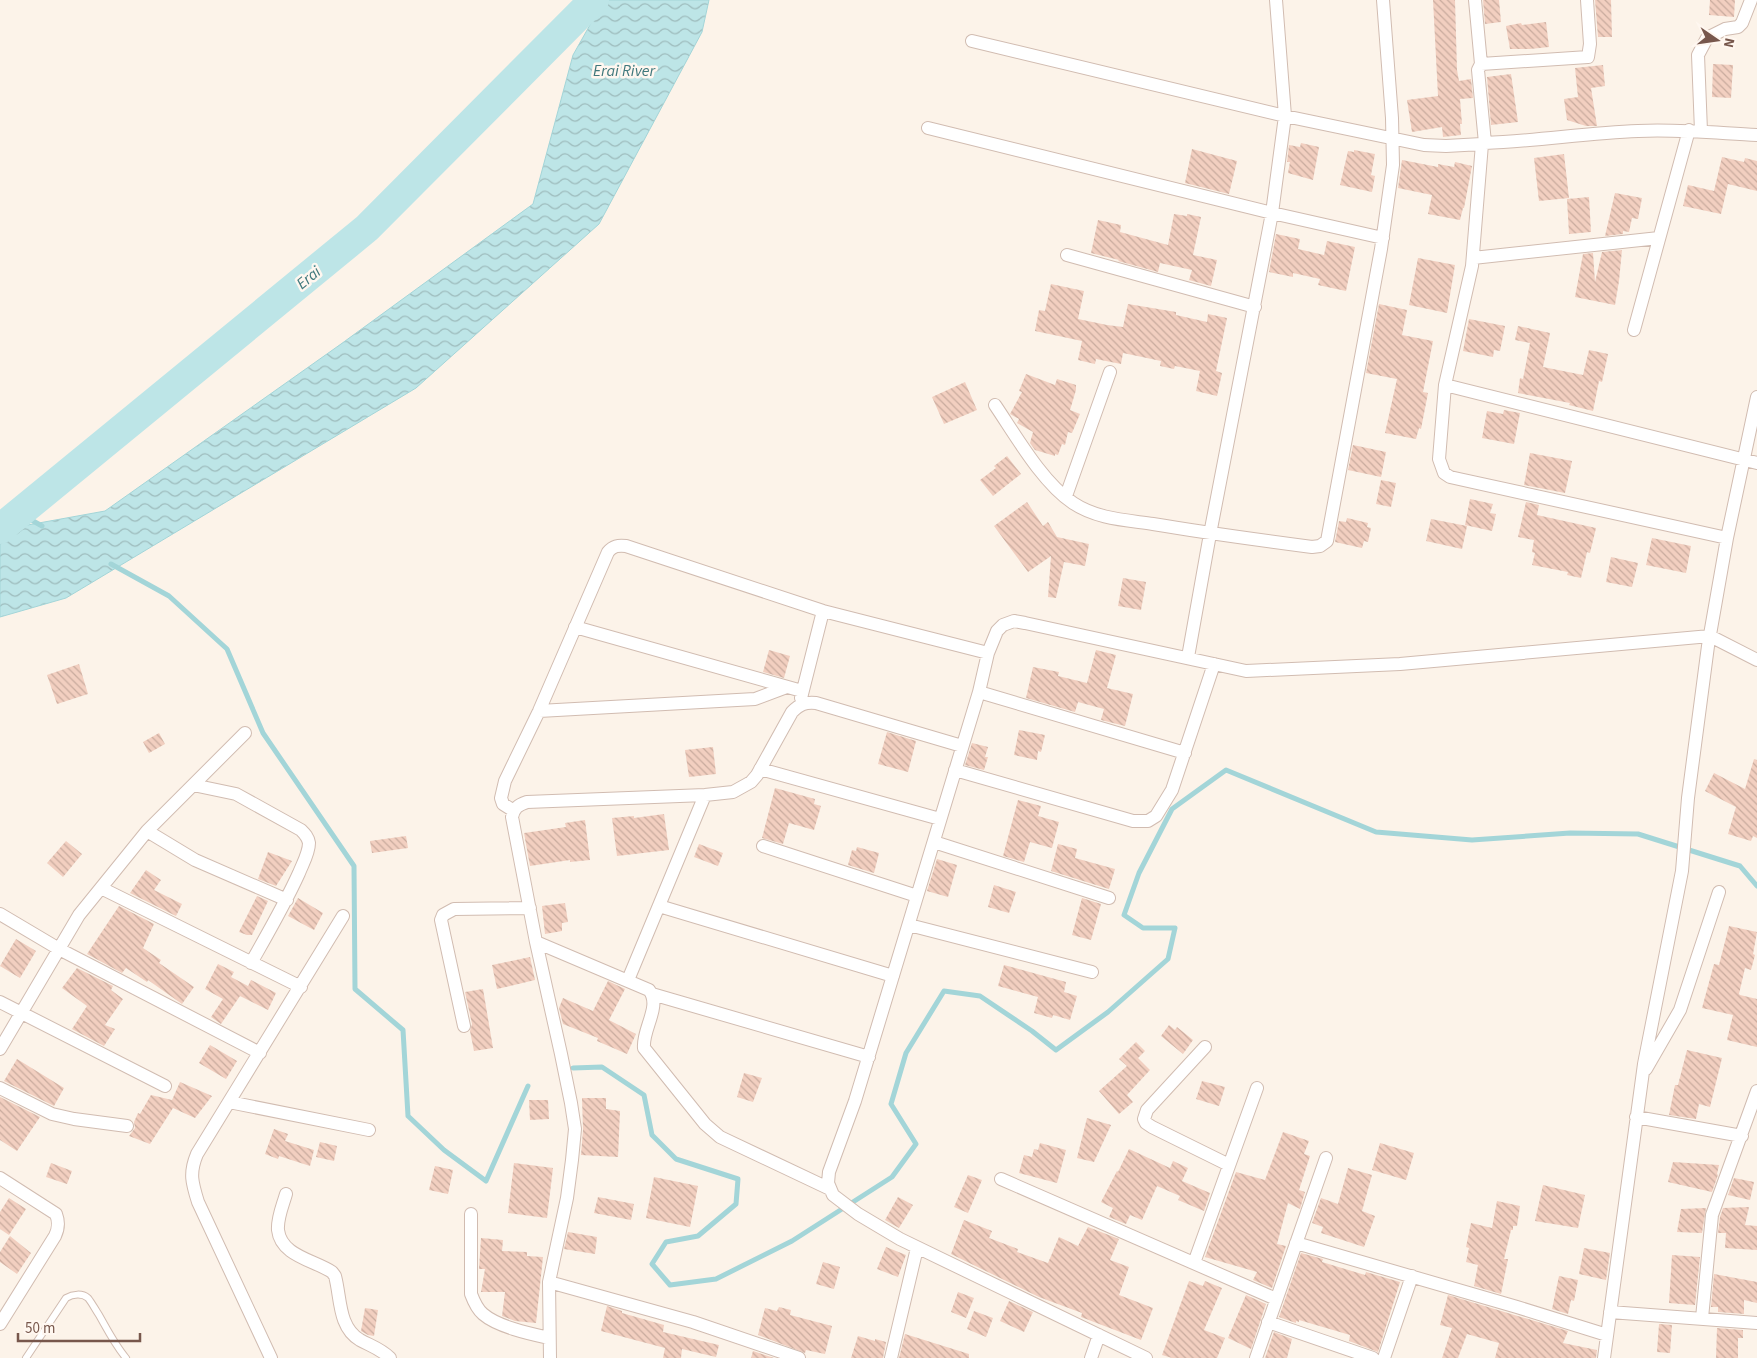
<svg xmlns="http://www.w3.org/2000/svg" width="1757" height="1358" font-family="'Source Sans 3',sans-serif">
<style>
.water{fill:url(#water-waves);stroke:#a3d5d8}
.lines{fill:none;stroke-linecap:round;stroke-linejoin:round}
.stream{stroke:#a3d5d8;stroke-width:5}
.river{stroke:#bde5e7;stroke-width:30}
.building{fill:url(#building-back-hatch)}
.service-casing{stroke:#d1bcb1;stroke-width:8}
.minor-casing{stroke:#d1bcb1;stroke-width:14}
.service{stroke:#fff;stroke-width:6}
.minor{stroke:#fff;stroke-width:12}
.labels{text-anchor:middle;stroke-width:5;stroke-linejoin:round;paint-order:stroke}
.water-label{font-size:16px;font-style:italic;fill:#40787c;stroke:#fff7f0}
</style>
<defs>
<pattern id="water-waves" width="16" height="10" patternUnits="userSpaceOnUse" patternTransform="scale(1.25)"><rect width="16" height="10" fill="#bde5e7"/><path d="M0 5q4-4 8 0t8 0" fill="none" stroke="#9ebcbd"/></pattern>
<pattern id="building-back-hatch" width="6" height="6" patternUnits="userSpaceOnUse" patternTransform="scale(1.25)"><rect width="6" height="6" fill="#f2cfc0"/><path d="M-1 5l2 2M0 0l6 6M5-1l2 2" fill="none" stroke="#c9ab9e"/></pattern>
</defs>
<rect width="100%" height="100%" fill="#fcf3e9"/>
<path class="water" d="M 604,0 L 709,0 L 702,32 L 599,224 L 416,388 L 66,598 L 0,617 L 0,530 L 105,511 L 341,344 L 533,204 L 573,55 Z"/>
<g class="lines">
<path class="stream" d="M 19,513 L 42,526
M 111,564 L 169,596 L 227,649 L 263,733 L 354,866 L 355,989 L 403,1030 L 408,1116 L 444,1150 L 486,1181 L 528,1086
M 573,1068 L 602,1067 L 644,1095 L 652,1135 L 676,1159 L 738,1179 L 736,1204 L 698,1236 L 666,1242 L 652,1264 L 670,1285 L 716,1279 L 792,1241 L 892,1177 L 916,1144 L 891,1104 L 906,1053 L 944,991 L 980,996 L 1032,1031 L 1056,1050 L 1108,1012 L 1168,959 L 1175,928 L 1143,928 L 1124,915 L 1139,873 L 1172,809 L 1226,770 L 1376,832 L 1472,840 L 1570,833 L 1638,834 L 1740,866 L 1757,886"/>
<path class="river" d="M 0,529 L 367,228 L 594,0"/>
</g>
<path class="building" d="M 1433,0 L 1455,0 L 1457,70 L 1459,81 L 1471,79 L 1473,98 L 1460,99 L 1462,124 L 1460,124 L 1461,135 L 1443,137 L 1442,127 L 1412,132 L 1407,100 L 1438,96 Z
M 1483,0 L 1499,0 L 1501,22 L 1485,24 Z
M 1595,0 L 1611,0 L 1612,37 L 1598,37 Z
M 1710,0 L 1735,0 L 1734,17 L 1709,15 Z
M 1546,22 L 1549,47 L 1530,49 L 1510,49 L 1506,26 L 1521,23 L 1522,25 Z
M 1713,64 L 1733,65 L 1731,98 L 1712,97 Z
M 1603,65 L 1605,86 L 1591,88 L 1597,126 L 1586,126 L 1567,120 L 1564,99 L 1578,97 L 1575,68 Z
M 1511,74 L 1518,122 L 1491,125 L 1487,77 Z
M 1301,143 L 1319,147 L 1313,180 L 1288,173 L 1290,162 L 1287,162 L 1289,145 L 1300,147 Z
M 1192,149 L 1237,161 L 1229,194 L 1185,183 Z
M 1354,150 L 1375,154 L 1371,175 L 1375,176 L 1372,192 L 1340,185 L 1348,151 L 1354,152 Z
M 1564,154 L 1569,198 L 1539,201 L 1534,158 Z
M 1722,157 L 1744,162 L 1745,158 L 1757,161 L 1757,191 L 1728,184 L 1721,214 L 1683,206 L 1688,185 L 1714,191 Z
M 1402,160 L 1438,167 L 1438,164 L 1454,167 L 1455,162 L 1472,166 L 1464,208 L 1463,208 L 1460,220 L 1428,214 L 1432,195 L 1398,188 Z
M 1615,193 L 1642,198 L 1638,219 L 1632,218 L 1629,232 L 1623,231 L 1623,234 L 1605,236 Z
M 1589,197 L 1591,232 L 1569,234 L 1567,199 Z
M 1174,214 L 1187,216 L 1187,214 L 1201,217 L 1193,255 L 1217,260 L 1211,286 L 1189,280 L 1192,270 L 1160,263 L 1158,272 L 1118,261 L 1119,260 L 1091,253 L 1098,220 L 1121,225 L 1120,232 L 1168,245 Z
M 1276,234 L 1300,239 L 1298,249 L 1324,255 L 1327,241 L 1355,247 L 1346,291 L 1318,285 L 1320,279 L 1293,273 L 1293,277 L 1269,272 Z
M 1622,250 L 1619,281 L 1615,305 L 1575,297 L 1583,254 L 1593,253 L 1595,282 L 1602,252 Z
M 1418,258 L 1455,265 L 1447,313 L 1409,305 Z
M 1051,284 L 1084,291 L 1078,319 L 1107,325 L 1123,327 L 1128,304 L 1176,312 L 1176,315 L 1207,322 L 1208,314 L 1227,318 L 1216,371 L 1222,373 L 1217,396 L 1196,391 L 1200,371 L 1175,366 L 1174,369 L 1160,366 L 1161,361 L 1123,353 L 1121,364 L 1096,359 L 1095,364 L 1078,360 L 1082,341 L 1035,331 L 1039,310 L 1045,311 Z
M 1379,304 L 1407,310 L 1402,335 L 1433,341 L 1423,392 L 1428,393 L 1421,429 L 1419,428 L 1416,439 L 1385,433 L 1397,379 L 1366,373 Z
M 1469,319 L 1505,326 L 1500,351 L 1494,350 L 1493,357 L 1463,351 Z
M 1518,326 L 1550,333 L 1543,367 L 1583,375 L 1589,350 L 1608,354 L 1602,382 L 1599,381 L 1593,411 L 1569,405 L 1570,403 L 1518,393 L 1520,378 L 1523,379 L 1530,343 L 1515,340 Z
M 1026,374 L 1055,385 L 1057,379 L 1076,385 L 1076,390 L 1070,410 L 1080,414 L 1072,433 L 1068,432 L 1065,445 L 1062,444 L 1058,455 L 1055,454 L 1055,456 L 1035,450 L 1030,443 L 1033,432 L 1017,423 L 1019,419 L 1010,414 L 1022,392 L 1019,391 Z
M 965,382 L 977,410 L 944,424 L 932,397 Z
M 1504,410 L 1520,413 L 1514,444 L 1482,438 L 1487,411 L 1503,414 Z
M 1353,445 L 1386,452 L 1381,477 L 1348,470 Z
M 1530,453 L 1572,461 L 1565,493 L 1524,485 Z
M 1007,456 L 1021,474 L 993,496 L 980,480 L 996,468 L 994,466 Z
M 1381,480 L 1396,483 L 1391,507 L 1376,504 Z
M 1470,499 L 1493,504 L 1490,513 L 1496,514 L 1492,531 L 1465,525 Z
M 1027,502 L 1043,526 L 1048,522 L 1057,537 L 1089,544 L 1085,566 L 1064,562 L 1056,598 L 1048,597 L 1051,556 L 1028,572 L 994,526 Z
M 1526,502 L 1539,505 L 1537,515 L 1596,528 L 1590,553 L 1587,552 L 1581,578 L 1567,575 L 1568,572 L 1532,565 L 1535,553 L 1532,552 L 1534,540 L 1518,537 Z
M 1347,518 L 1368,523 L 1367,527 L 1371,528 L 1368,542 L 1364,541 L 1362,548 L 1335,542 L 1339,521 L 1346,522 Z
M 1431,519 L 1467,526 L 1462,549 L 1426,541 Z
M 1652,538 L 1691,546 L 1686,573 L 1646,565 Z
M 1611,557 L 1638,563 L 1632,587 L 1606,582 Z
M 1123,578 L 1146,582 L 1141,610 L 1118,606 Z
M 769,650 L 790,656 L 784,678 L 763,672 Z
M 1096,650 L 1116,655 L 1107,688 L 1133,694 L 1125,726 L 1101,720 L 1104,709 L 1078,702 L 1075,712 L 1026,698 L 1033,667 L 1059,672 L 1058,676 L 1087,683 Z
M 79,664 L 88,694 L 57,704 L 47,675 Z
M 1019,730 L 1045,735 L 1041,752 L 1038,751 L 1037,760 L 1014,755 Z
M 887,732 L 916,741 L 908,772 L 878,764 Z
M 159,733 L 165,744 L 149,753 L 143,742 Z
M 972,743 L 988,747 L 985,757 L 988,757 L 984,770 L 965,765 Z
M 713,747 L 716,774 L 689,777 L 685,750 Z
M 1754,759 L 1757,760 L 1757,838 L 1753,836 L 1751,841 L 1728,834 L 1736,807 L 1705,791 L 1714,773 L 1745,789 Z
M 775,788 L 815,799 L 814,804 L 821,806 L 814,830 L 789,823 L 783,844 L 762,838 Z
M 1018,800 L 1041,806 L 1038,816 L 1059,822 L 1052,848 L 1030,842 L 1024,862 L 1003,856 Z
M 664,814 L 669,850 L 617,856 L 612,818 L 634,816 L 634,818 Z
M 585,820 L 590,860 L 570,862 L 570,860 L 530,866 L 524,833 L 566,827 L 565,823 Z
M 406,836 L 408,848 L 372,853 L 370,841 Z
M 66,841 L 82,854 L 63,877 L 47,863 Z
M 699,844 L 723,853 L 718,866 L 694,857 Z
M 1058,844 L 1077,849 L 1075,858 L 1115,869 L 1109,889 L 1051,871 Z
M 857,847 L 879,853 L 874,873 L 848,865 L 852,850 L 856,851 Z
M 268,852 L 292,861 L 276,886 L 258,879 Z
M 937,859 L 957,865 L 948,897 L 927,891 Z
M 146,870 L 161,880 L 154,890 L 182,904 L 176,916 L 130,893 Z
M 994,885 L 1016,892 L 1009,913 L 988,907 Z
M 257,896 L 268,901 L 252,935 L 247,935 L 239,932 Z
M 298,898 L 323,913 L 314,930 L 288,916 Z
M 1082,898 L 1101,904 L 1091,940 L 1072,935 Z
M 565,903 L 568,922 L 562,923 L 562,931 L 545,934 L 542,906 Z
M 119,906 L 154,924 L 143,948 L 161,960 L 159,963 L 194,987 L 182,1004 L 148,980 L 147,982 L 126,968 L 122,973 L 87,954 Z
M 1729,926 L 1757,932 L 1753,954 L 1755,955 L 1751,970 L 1745,968 L 1739,994 L 1740,995 L 1757,999 L 1757,1047 L 1727,1040 L 1733,1015 L 1702,1008 L 1714,964 L 1719,965 Z
M 16,939 L 36,951 L 20,978 L 0,966 Z
M 530,957 L 535,980 L 497,989 L 492,965 Z
M 218,964 L 234,972 L 231,977 L 248,986 L 251,980 L 276,993 L 268,1010 L 240,996 L 221,1024 L 211,1017 L 223,999 L 205,989 Z
M 1004,965 L 1066,982 L 1064,992 L 1077,996 L 1070,1020 L 1053,1015 L 1052,1018 L 1034,1013 L 1038,997 L 998,986 Z
M 77,968 L 113,986 L 111,990 L 123,999 L 105,1025 L 115,1029 L 104,1046 L 72,1029 L 87,1006 L 62,988 Z
M 608,981 L 625,989 L 609,1020 L 636,1034 L 627,1054 L 597,1041 L 598,1038 L 563,1024 L 559,1008 L 563,998 L 593,1011 Z
M 483,989 L 493,1048 L 474,1051 L 470,1031 L 472,1024 L 465,992 Z
M 1169,1025 L 1175,1030 L 1177,1027 L 1193,1040 L 1183,1054 L 1161,1036 Z
M 1136,1042 L 1145,1051 L 1138,1058 L 1150,1070 L 1127,1095 L 1133,1102 L 1119,1114 L 1099,1091 L 1127,1066 L 1119,1059 Z
M 210,1045 L 237,1061 L 226,1079 L 199,1063 Z
M 1687,1050 L 1722,1058 L 1710,1107 L 1699,1104 L 1696,1119 L 1669,1115 L 1675,1085 L 1678,1085 Z
M 17,1059 L 64,1088 L 54,1106 L 4,1081 Z
M 744,1073 L 762,1078 L 753,1102 L 737,1097 Z
M 1202,1081 L 1225,1087 L 1219,1106 L 1196,1099 Z
M 180,1082 L 212,1096 L 195,1118 L 173,1108 L 150,1144 L 129,1136 L 135,1128 L 134,1122 L 138,1113 L 140,1114 L 151,1095 L 172,1100 Z
M 0,1097 L 40,1117 L 17,1151 L 0,1140 Z
M 582,1098 L 606,1098 L 606,1109 L 620,1111 L 618,1157 L 581,1155 L 583,1130 Z
M 529,1100 L 548,1100 L 549,1119 L 530,1120 Z
M 1087,1118 L 1111,1125 L 1094,1162 L 1077,1158 Z
M 274,1129 L 288,1134 L 285,1141 L 314,1150 L 310,1166 L 279,1156 L 278,1159 L 265,1154 Z
M 1283,1132 L 1309,1141 L 1304,1154 L 1310,1156 L 1299,1190 L 1305,1192 L 1300,1209 L 1288,1203 L 1277,1244 L 1286,1246 L 1272,1288 L 1253,1280 L 1257,1272 L 1205,1257 L 1236,1172 L 1265,1180 Z
M 320,1142 L 337,1146 L 334,1161 L 316,1157 Z
M 1040,1143 L 1066,1150 L 1057,1183 L 1019,1173 L 1024,1155 L 1032,1157 L 1034,1149 L 1038,1150 Z
M 1380,1143 L 1414,1153 L 1406,1180 L 1372,1170 Z
M 1129,1149 L 1170,1168 L 1173,1161 L 1188,1168 L 1182,1181 L 1210,1193 L 1204,1211 L 1178,1200 L 1180,1196 L 1157,1186 L 1142,1220 L 1130,1215 L 1126,1224 L 1109,1217 L 1113,1208 L 1101,1202 L 1117,1171 L 1118,1172 Z
M 1673,1162 L 1719,1165 L 1717,1174 L 1718,1175 L 1712,1192 L 1668,1182 Z
M 51,1163 L 72,1171 L 67,1184 L 46,1177 Z
M 514,1163 L 553,1168 L 547,1218 L 508,1213 Z
M 435,1166 L 453,1170 L 448,1194 L 429,1190 Z
M 1348,1168 L 1372,1175 L 1362,1211 L 1375,1216 L 1364,1247 L 1321,1233 L 1323,1227 L 1312,1223 L 1321,1198 L 1338,1204 Z
M 968,1175 L 982,1180 L 968,1213 L 954,1207 Z
M 654,1177 L 698,1186 L 690,1227 L 646,1218 Z
M 1734,1178 L 1754,1182 L 1750,1200 L 1728,1195 Z
M 1543,1185 L 1585,1195 L 1578,1228 L 1535,1221 Z
M 598,1197 L 634,1204 L 631,1220 L 594,1213 Z
M 898,1197 L 913,1205 L 899,1228 L 885,1220 Z
M 9,1198 L 26,1209 L 9,1235 L 0,1229 L 0,1212 Z
M 1497,1201 L 1520,1206 L 1517,1226 L 1513,1226 L 1513,1230 L 1511,1230 L 1504,1259 L 1508,1259 L 1501,1294 L 1474,1286 L 1478,1265 L 1466,1262 L 1469,1248 L 1466,1247 L 1471,1223 L 1492,1228 Z
M 1749,1207 L 1745,1225 L 1757,1226 L 1757,1250 L 1725,1248 L 1726,1233 L 1718,1233 L 1720,1217 L 1723,1208 Z
M 1706,1208 L 1702,1233 L 1677,1232 L 1681,1209 Z
M 964,1220 L 992,1231 L 989,1238 L 1018,1249 L 1017,1252 L 1048,1263 L 1059,1237 L 1078,1246 L 1088,1227 L 1119,1239 L 1110,1260 L 1129,1267 L 1119,1295 L 1153,1308 L 1141,1340 L 1081,1317 L 1082,1313 L 1039,1297 L 951,1254 Z
M 568,1232 L 597,1237 L 595,1254 L 564,1249 Z
M 10,1236 L 31,1253 L 17,1274 L 0,1262 L 0,1252 Z
M 481,1238 L 503,1240 L 502,1251 L 527,1252 L 527,1256 L 543,1257 L 536,1323 L 515,1321 L 502,1316 L 505,1292 L 481,1292 L 485,1269 L 479,1269 Z
M 886,1247 L 906,1255 L 898,1277 L 877,1269 Z
M 1584,1248 L 1610,1253 L 1606,1280 L 1579,1274 Z
M 1301,1253 L 1323,1259 L 1322,1262 L 1365,1275 L 1366,1272 L 1400,1282 L 1378,1352 L 1349,1341 L 1350,1335 L 1299,1320 L 1299,1322 L 1296,1321 L 1296,1323 L 1279,1317 Z
M 1672,1255 L 1700,1257 L 1695,1305 L 1669,1303 Z
M 823,1262 L 840,1267 L 834,1289 L 816,1284 Z
M 1714,1274 L 1757,1282 L 1757,1303 L 1744,1300 L 1744,1314 L 1718,1312 L 1718,1307 L 1711,1307 Z
M 1559,1276 L 1578,1280 L 1574,1301 L 1571,1300 L 1568,1314 L 1552,1309 Z
M 1189,1281 L 1203,1286 L 1205,1281 L 1222,1288 L 1204,1330 L 1225,1338 L 1217,1358 L 1172,1358 L 1162,1355 Z
M 958,1292 L 974,1298 L 966,1318 L 951,1312 Z
M 1246,1295 L 1266,1304 L 1251,1349 L 1228,1338 Z
M 1448,1295 L 1568,1331 L 1563,1343 L 1597,1350 L 1596,1358 L 1495,1358 L 1499,1343 L 1467,1334 L 1458,1358 L 1442,1358 L 1452,1328 L 1440,1325 Z
M 1009,1301 L 1033,1312 L 1024,1332 L 1000,1321 Z
M 607,1306 L 622,1311 L 622,1313 L 664,1325 L 663,1332 L 719,1345 L 716,1357 L 682,1349 L 681,1358 L 663,1358 L 665,1348 L 601,1331 Z
M 779,1307 L 791,1310 L 790,1315 L 832,1326 L 825,1354 L 806,1350 L 805,1353 L 758,1335 L 765,1308 L 777,1311 Z
M 365,1308 L 378,1310 L 374,1336 L 368,1335 L 361,1331 Z
M 974,1311 L 993,1318 L 986,1337 L 967,1329 Z
M 1659,1324 L 1672,1325 L 1670,1353 L 1657,1352 Z
M 1717,1328 L 1743,1330 L 1743,1338 L 1738,1338 L 1738,1358 L 1716,1358 Z
M 1274,1332 L 1292,1339 L 1287,1358 L 1265,1358 Z
M 905,1334 L 969,1354 L 969,1358 L 899,1358 Z
M 858,1336 L 875,1341 L 875,1339 L 886,1342 L 883,1358 L 851,1358 Z
M 753,1351 L 774,1358 L 751,1358 Z"/>
<g class="lines">
<defs>
<path id="service" d="M 26,1358 L 66,1298 C 73,1294 82,1293 88,1298 C 92,1303 95,1309 99,1315 C 107,1329 115,1345 126,1358"/>
<path id="minor" d="M 1475,0 L 1481,64 L 1478,70 L 1485,143
M 972,41 L 1285,116 L 1424,145 L 1446,146 L 1482,144 L 1485,143 C 1536,141 1587,133 1638,131 C 1678,129 1717,133 1757,135
M 1481,64 L 1588,57 L 1590,44 L 1587,0
M 928,128 L 1272,213 L 1383,238
M 1701,131 L 1698,55 L 1707,38 L 1725,29 L 1738,27 L 1742,23 L 1751,0
M 1482,144 L 1472,266 L 1445,385 L 1439,459 L 1444,473 L 1450,477 L 1459,479 L 1727,538
M 1067,255 L 1255,307
M 1473,258 L 1659,238
M 1634,330 L 1689,130
M 1445,385 L 1757,463
M 995,405 C 1016,436 1042,482 1073,503 C 1097,519 1126,520 1153,524 C 1206,533 1259,540 1312,547 L 1320,546 L 1327,541 L 1381,249 L 1393,165 L 1392,118 L 1383,0
M 1066,496 L 1110,372
M 575,627 L 802,691
M 1188,657 L 1210,534 L 1272,213 L 1285,116 L 1276,0
M 979,692 L 1185,753
M 801,698 L 823,611
M 539,711 L 755,699 L 787,687
M 760,769 L 940,819
M 955,770 L 1133,821 L 1148,821 L 1156,816 L 1172,790 L 1214,664
M 193,785 L 236,794 L 301,830 C 305,834 308,837 309,843 C 309,853 303,863 299,873 C 285,904 268,933 251,963
M 514,811 L 503,804 L 501,798 L 505,781 L 539,711 L 608,552 C 613,546 618,545 626,546 L 823,611 L 988,653
M 147,831 L 195,860 L 287,900
M 934,842 L 1109,898
M 763,846 L 917,896
M 101,888 L 301,987
M 659,906 L 893,976
M 0,914 L 59,949 L 260,1053
M 909,925 L 1092,972
M 536,942 L 649,990 C 662,1006 642,1029 644,1048 L 705,1124 L 720,1137 L 830,1189
M 628,980 L 705,795
M 652,994 L 869,1057
M 0,1002 L 165,1086
M 464,1026 L 441,920 L 443,915 L 454,909 L 530,908
M 1205,1047 L 1147,1110 L 1144,1119 L 1146,1123 L 1152,1127 L 1229,1165
M 0,1049 L 79,915 L 147,831 L 245,733
M 1646,1069 L 1680,1010 L 1719,892
M 0,1088 L 52,1114 L 74,1119 L 127,1126
M 229,1102 L 369,1130
M 1636,1117 L 1742,1136
M 0,1178 L 56,1214 C 59,1222 59,1228 55,1236 L 0,1324
M 1001,1179 L 1276,1299
M 286,1194 C 283,1205 277,1218 278,1230 C 281,1256 314,1260 332,1272 L 335,1276 C 341,1298 338,1327 360,1340 C 371,1346 381,1349 390,1358
M 471,1214 L 471,1294 C 474,1302 477,1309 483,1314 C 498,1327 531,1334 549,1338
M 1296,1243 L 1517,1307 L 1607,1335
M 1194,1263 L 1257,1088
M 549,1282 L 693,1322 L 799,1358
M 1610,1312 L 1757,1323
M 1702,1318 L 1712,1215 L 1757,1091
M 1268,1322 L 1373,1358
M 271,1358 L 198,1202 C 192,1183 189,1173 197,1154 L 343,916
M 550,1358 L 549,1282 L 567,1198 L 572,1160 L 575,1129 L 571,1103 L 561,1054 L 536,942 L 512,817 C 514,808 518,805 527,802 L 705,795 L 733,792 L 751,782 L 757,775 L 792,712 C 800,704 805,702 816,703 L 962,746
M 891,1358 L 917,1248
M 1091,1358 L 1099,1335
M 1146,1358 L 900,1239 L 858,1214 L 833,1195 L 828,1183 L 829,1172 L 855,1101 L 979,692 L 988,653 L 997,631 L 1003,625 L 1014,621 L 1025,623 L 1246,671 L 1400,664 L 1710,636 L 1757,660
M 1256,1358 L 1326,1158
M 1384,1358 L 1412,1276
M 1604,1358 L 1644,1064 L 1682,871 L 1688,798 L 1708,646 L 1727,538 L 1757,397"/>
</defs>
<use href="#service" class="service-casing"/>
<use href="#minor" class="minor-casing"/>
<use href="#service" class="service"/>
<use href="#minor" class="minor"/>
</g>
<g class="labels">
<g class="water-label">
<text x="624" y="76">Erai River</text>
<text transform="translate(308 277) rotate(-39)" y="6">Erai</text>
</g>
</g>
<g transform="translate(1717 40) rotate(103)" stroke="#fff7f0" stroke-width="4" paint-order="stroke">
<path d="M0-4L9 19L0 12L-9 19Z" fill="#77574c"/>
<text y="-8" font-size="14" font-weight="bold" text-anchor="middle" fill="#77574c">N</text>
</g>
<path d="M18 1333v8h122v-8" fill="none" stroke="#77574c" stroke-width="2.5"/>
<text x="25" y="1333" font-size="15" fill="#77574c" stroke="#fff7f0" stroke-width="4" paint-order="stroke">50 m</text>
</svg>
